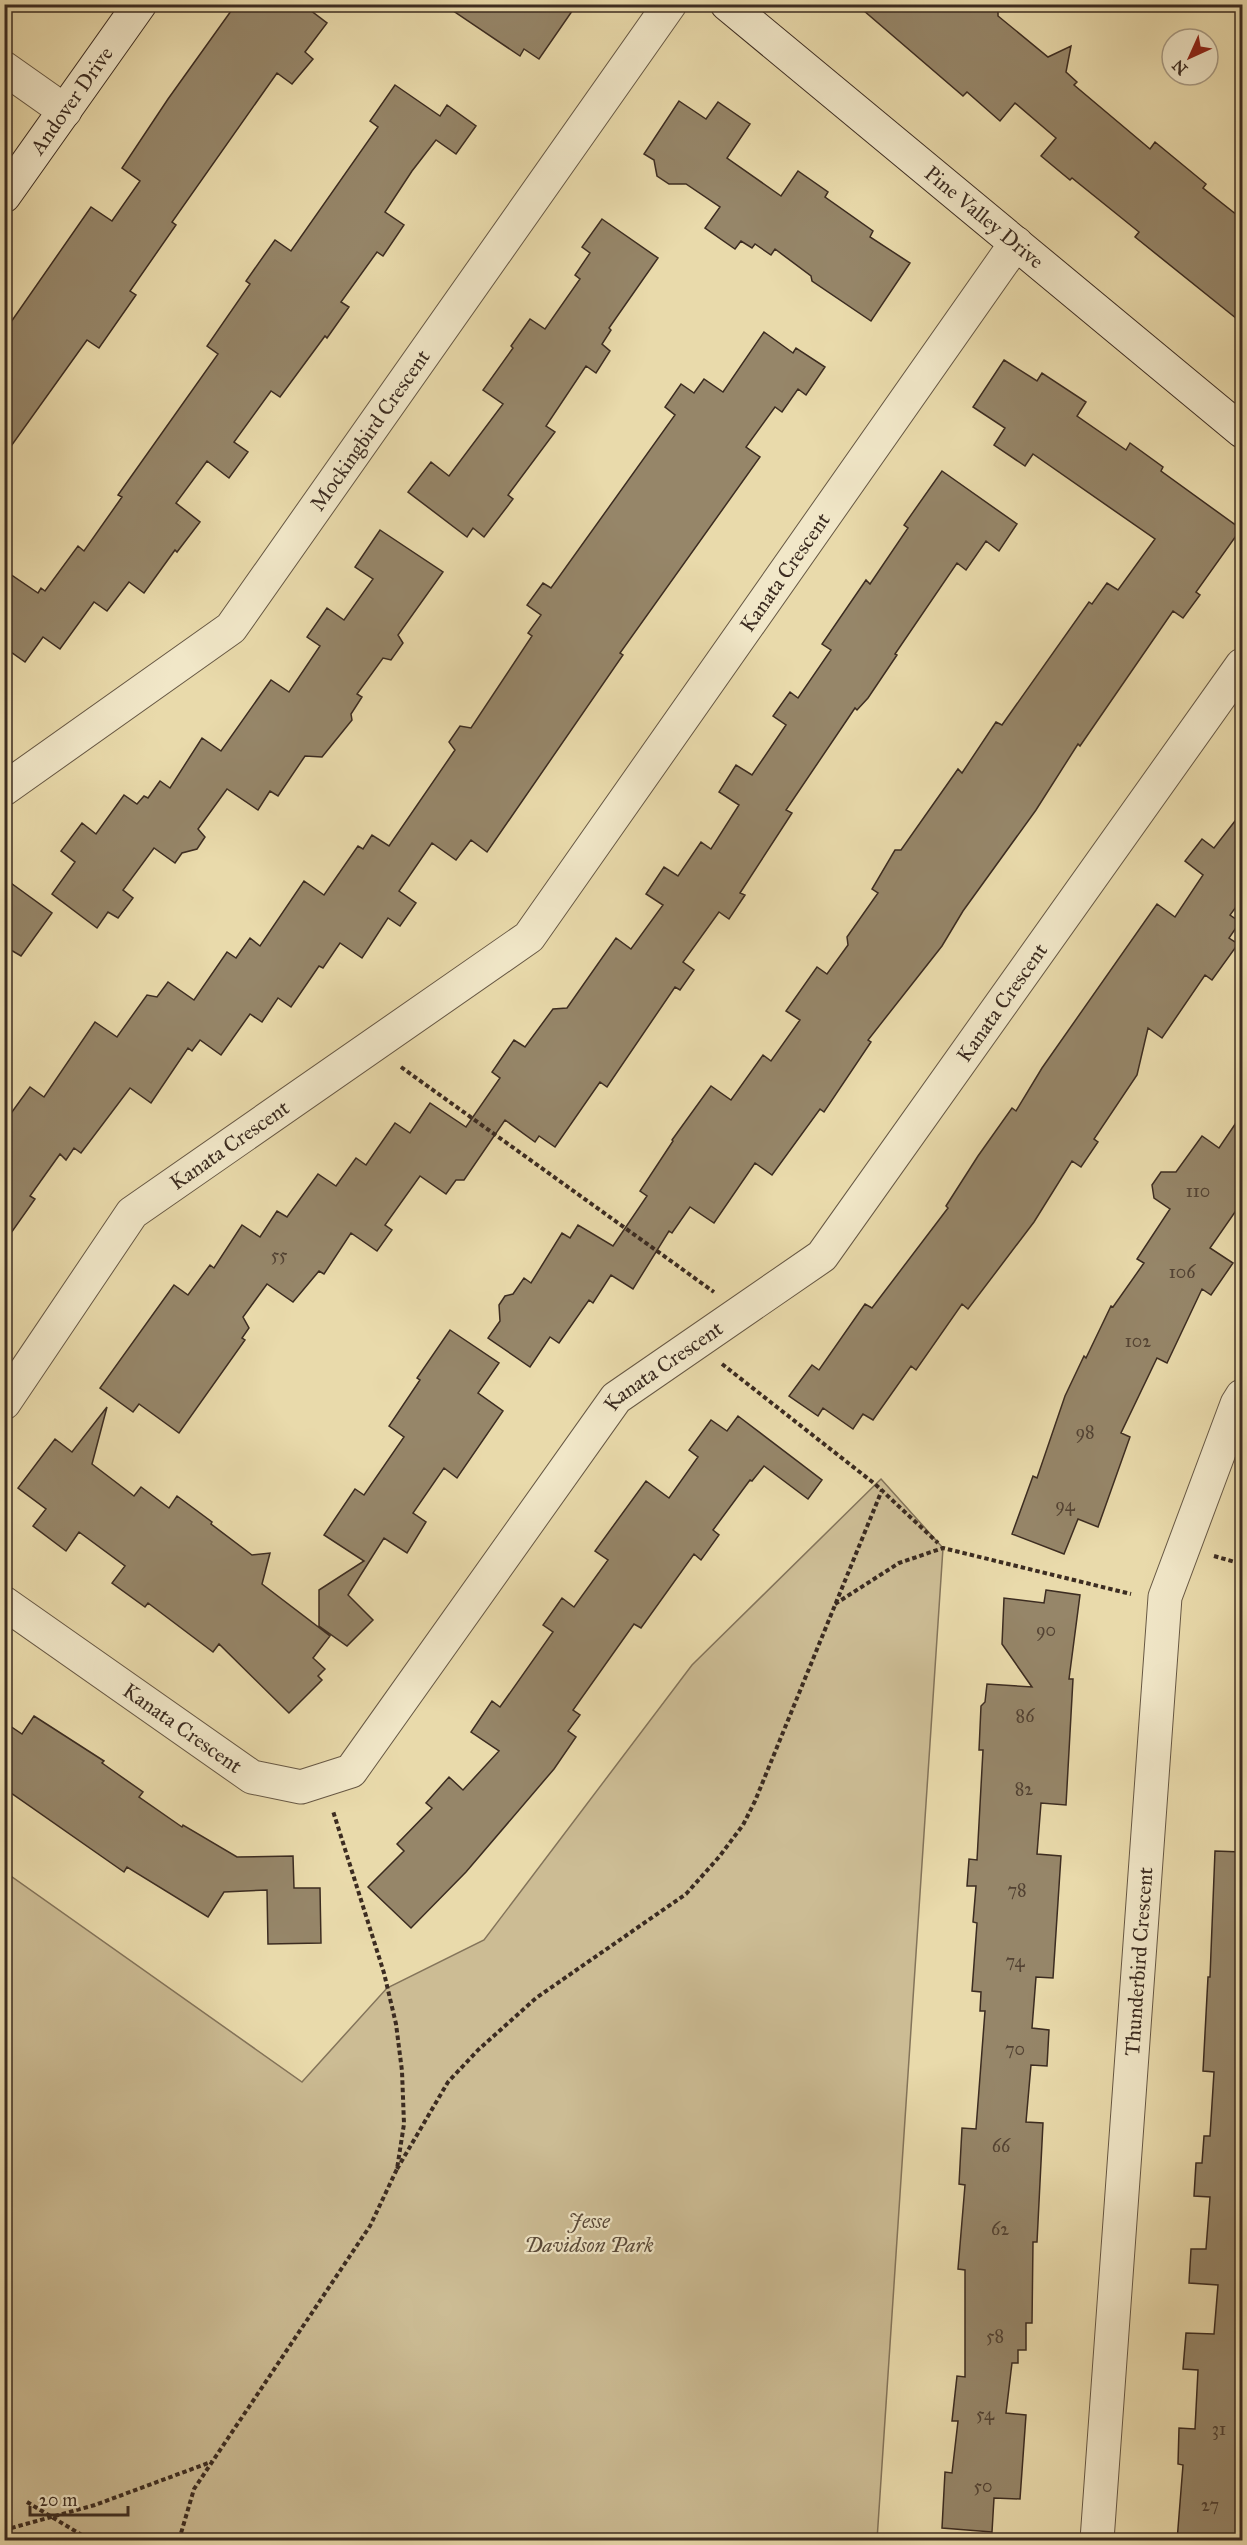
<svg xmlns="http://www.w3.org/2000/svg" width="1247" height="2545" font-family="'IM FELL Great Primer',serif">
<style>
.green{fill:#ccbc94;stroke:#84745a;stroke-width:1.5}
.building{fill:#968669;stroke:#3c2c21;stroke-width:1.5}
.lines{fill:none;stroke-linecap:round;stroke-linejoin:round}
.street-casing{stroke:#675844;stroke-width:35}
.secondary-casing{stroke:#3c2c21;stroke-width:35}
.path{stroke:#3c2c21;stroke-width:4;stroke-dasharray:4.5 3;stroke-linecap:butt}
.street{stroke:#f1e7c8;stroke-width:33}
.secondary{stroke:#f1e7c8;stroke-width:33}
.labels{text-anchor:middle;stroke-width:4.5;stroke-linejoin:round;paint-order:stroke}
.number-label{font-size:18px;fill:#524233}
.street-label{font-size:21px;fill:#3c2c21;stroke:#f1e7c8}
.park-label{font-size:21px;font-style:italic;fill:#594938;stroke:#f1e7c8}
</style>
<rect width="100%" height="100%" fill="#e9daab"/>
<filter id="stains"><feTurbulence type="fractalNoise" baseFrequency=".00333" numOctaves="4"/><feColorMatrix values="0 0 0 0 .2 0 0 0 0 .09 0 0 0 0 .02 0 0 0 .5 -.17"/></filter>
<radialGradient id="worn" r=".72"><stop offset=".6" stop-color="#630" stop-opacity="0"/><stop offset="1" stop-color="#630" stop-opacity=".3"/></radialGradient>
<path class="green" d="M 881,1479 L 943,1548 L 877,2540 L 5,2540 L 5,1872 L 302,2082 L 387,1988 L 484,1940 L 692,1665 Z"/>
<path class="building" d="M 236,4 L 302,4 L 327,23 L 305,52 L 313,59 L 292,84 L 277,73 L 172,222 L 176,225 L 130,291 L 136,295 L 99,348 L 87,340 L 4,456 L 4,332 L 91,207 L 112,221 L 140,181 L 122,168 L 168,99 Z
M 443,4 L 577,4 L 539,59 L 524,49 L 520,56 Z
M 856,4 L 998,4 L 998,16 L 1048,57 L 1071,46 L 1066,72 L 1077,82 L 1074,85 L 1150,149 L 1155,142 L 1206,184 L 1203,188 L 1242,219 L 1242,323 L 1135,237 L 1139,232 L 1072,178 L 1070,180 L 1041,156 L 1056,138 L 1015,103 L 1000,121 L 967,92 L 963,96 Z
M 395,85 L 440,116 L 447,105 L 476,126 L 456,154 L 436,140 L 412,171 L 385,212 L 404,225 L 383,256 L 377,252 L 341,302 L 349,307 L 327,338 L 325,336 L 280,397 L 271,391 L 234,442 L 248,452 L 229,478 L 207,461 L 176,503 L 200,522 L 177,552 L 175,550 L 144,593 L 129,582 L 107,611 L 94,602 L 60,649 L 43,637 L 25,662 L 4,647 L 4,570 L 38,593 L 41,588 L 45,591 L 78,546 L 84,551 L 122,497 L 118,495 L 218,354 L 207,346 L 250,284 L 246,281 L 275,240 L 291,251 L 378,127 L 370,121 Z
M 679,101 L 706,119 L 718,102 L 750,124 L 727,158 L 781,196 L 798,171 L 828,192 L 825,197 L 873,231 L 870,237 L 910,263 L 871,321 L 812,281 L 811,276 L 775,249 L 771,255 L 755,244 L 752,248 L 741,241 L 735,249 L 705,228 L 720,207 L 686,184 L 669,184 L 657,176 L 654,160 L 644,154 Z
M 602,219 L 658,258 L 609,328 L 611,330 L 602,344 L 610,351 L 596,373 L 586,366 L 546,426 L 555,432 L 508,495 L 513,499 L 484,537 L 473,528 L 467,537 L 408,492 L 431,462 L 449,476 L 503,404 L 483,390 L 513,348 L 511,346 L 530,319 L 545,329 L 580,279 L 575,275 L 590,253 L 582,247 Z
M 764,332 L 793,353 L 796,348 L 825,367 L 806,395 L 798,389 L 782,412 L 775,407 L 746,447 L 760,457 L 620,653 L 623,655 L 487,852 L 471,840 L 456,860 L 432,843 L 399,891 L 416,903 L 400,926 L 388,918 L 362,958 L 340,943 L 323,968 L 319,966 L 291,1007 L 278,998 L 262,1022 L 250,1014 L 221,1055 L 200,1040 L 192,1051 L 188,1048 L 151,1103 L 130,1088 L 81,1153 L 74,1148 L 66,1160 L 60,1154 L 30,1196 L 35,1199 L 4,1243 L 4,1123 L 30,1087 L 44,1097 L 95,1022 L 117,1037 L 147,995 L 157,997 L 168,982 L 194,1000 L 227,952 L 236,958 L 250,938 L 260,946 L 304,881 L 324,895 L 358,846 L 363,849 L 372,835 L 389,846 L 455,750 L 449,742 L 460,726 L 471,728 L 532,636 L 528,633 L 541,615 L 527,605 L 543,583 L 551,588 L 675,415 L 665,407 L 681,384 L 694,393 L 704,379 L 723,392 Z
M 1004,360 L 1037,381 L 1042,373 L 1086,402 L 1077,416 L 1126,450 L 1130,443 L 1163,467 L 1161,471 L 1241,529 L 1196,592 L 1200,595 L 1183,618 L 1173,611 L 1080,746 L 1078,744 L 1036,810 L 963,911 L 942,946 L 868,1040 L 871,1042 L 824,1112 L 820,1109 L 772,1175 L 755,1163 L 714,1223 L 690,1207 L 672,1233 L 669,1231 L 633,1289 L 611,1275 L 593,1303 L 589,1300 L 559,1343 L 550,1337 L 530,1367 L 488,1338 L 500,1321 L 499,1305 L 505,1296 L 513,1294 L 524,1278 L 531,1283 L 562,1233 L 570,1238 L 578,1225 L 613,1246 L 647,1196 L 640,1191 L 673,1141 L 672,1140 L 711,1086 L 731,1100 L 763,1055 L 771,1061 L 800,1020 L 786,1011 L 817,967 L 827,974 L 848,945 L 847,937 L 878,893 L 872,889 L 895,850 L 901,850 L 958,769 L 962,773 L 996,722 L 1002,725 L 1089,602 L 1092,604 L 1107,583 L 1118,590 L 1155,539 L 1033,454 L 1025,466 L 994,445 L 1005,428 L 973,407 Z
M 942,471 L 1017,524 L 999,551 L 986,541 L 966,570 L 957,563 L 895,654 L 897,655 L 868,698 L 857,710 L 855,708 L 786,810 L 792,813 L 740,893 L 745,895 L 729,919 L 719,912 L 683,962 L 694,970 L 680,990 L 675,987 L 607,1087 L 600,1082 L 555,1147 L 539,1136 L 535,1142 L 505,1120 L 464,1180 L 456,1180 L 446,1194 L 420,1176 L 385,1225 L 392,1230 L 377,1251 L 351,1233 L 324,1274 L 319,1271 L 293,1302 L 267,1284 L 243,1317 L 249,1328 L 242,1338 L 245,1340 L 179,1433 L 139,1404 L 133,1412 L 100,1388 L 174,1285 L 188,1295 L 210,1265 L 214,1268 L 242,1225 L 260,1237 L 277,1211 L 287,1217 L 318,1174 L 336,1186 L 356,1158 L 366,1165 L 395,1123 L 410,1133 L 430,1103 L 466,1127 L 500,1078 L 492,1072 L 514,1040 L 525,1047 L 553,1009 L 567,1008 L 616,938 L 631,949 L 663,905 L 646,894 L 664,867 L 678,876 L 701,842 L 711,849 L 739,805 L 719,792 L 736,765 L 752,775 L 786,725 L 773,716 L 790,692 L 798,698 L 831,650 L 822,644 L 866,580 L 870,584 L 908,528 L 904,525 Z
M 380,530 L 443,572 L 398,635 L 403,643 L 391,660 L 383,658 L 357,694 L 362,697 L 351,714 L 352,720 L 322,757 L 305,756 L 278,796 L 270,791 L 258,810 L 227,789 L 198,829 L 205,837 L 197,849 L 182,853 L 175,863 L 154,848 L 123,890 L 133,898 L 118,918 L 108,912 L 97,928 L 52,894 L 75,862 L 61,851 L 82,823 L 96,834 L 124,795 L 137,804 L 144,796 L 148,798 L 160,781 L 170,788 L 202,738 L 221,751 L 271,680 L 289,692 L 320,646 L 307,637 L 327,608 L 344,620 L 373,579 L 355,567 Z
M 1242,812 L 1242,899 L 1230,915 L 1240,922 L 1229,938 L 1238,944 L 1212,980 L 1205,975 L 1162,1038 L 1148,1028 L 1137,1075 L 1094,1139 L 1098,1142 L 1081,1167 L 1072,1161 L 1034,1222 L 968,1309 L 962,1304 L 916,1370 L 911,1366 L 873,1420 L 863,1414 L 853,1429 L 823,1408 L 818,1416 L 789,1396 L 812,1365 L 819,1370 L 865,1304 L 872,1308 L 948,1208 L 946,1206 L 978,1156 L 1012,1108 L 1016,1111 L 1042,1068 L 1157,904 L 1175,917 L 1203,875 L 1185,861 L 1202,839 L 1214,848 Z
M 4,878 L 52,913 L 21,956 L 4,946 Z
M 1242,1114 L 1242,1202 L 1210,1248 L 1233,1263 L 1211,1295 L 1202,1289 L 1167,1363 L 1157,1358 L 1121,1433 L 1130,1437 L 1098,1527 L 1078,1519 L 1064,1554 L 1012,1534 L 1033,1476 L 1037,1478 L 1065,1396 L 1084,1356 L 1086,1358 L 1111,1306 L 1113,1307 L 1144,1263 L 1137,1259 L 1170,1209 L 1154,1198 L 1152,1185 L 1161,1172 L 1176,1172 L 1202,1136 L 1219,1148 Z
M 450,1330 L 499,1363 L 478,1393 L 503,1411 L 457,1478 L 444,1468 L 413,1513 L 426,1522 L 407,1553 L 384,1538 L 348,1595 L 373,1620 L 347,1646 L 319,1626 L 319,1590 L 364,1561 L 324,1535 L 355,1489 L 364,1495 L 404,1437 L 389,1426 L 420,1380 L 417,1378 Z
M 107,1407 L 92,1464 L 134,1496 L 141,1487 L 169,1508 L 177,1496 L 212,1522 L 211,1524 L 252,1555 L 270,1553 L 262,1584 L 330,1636 L 313,1658 L 325,1669 L 318,1676 L 322,1680 L 289,1713 L 219,1644 L 213,1652 L 148,1603 L 145,1607 L 112,1583 L 125,1566 L 79,1532 L 66,1551 L 33,1526 L 46,1509 L 18,1488 L 55,1439 L 72,1452 Z
M 738,1416 L 822,1480 L 808,1499 L 764,1466 L 752,1481 L 750,1480 L 713,1530 L 719,1535 L 701,1560 L 694,1554 L 641,1628 L 634,1624 L 573,1710 L 580,1715 L 568,1731 L 576,1737 L 554,1769 L 466,1872 L 411,1928 L 368,1887 L 404,1851 L 397,1844 L 432,1808 L 426,1803 L 449,1777 L 463,1790 L 499,1751 L 471,1732 L 492,1701 L 500,1707 L 553,1632 L 543,1625 L 562,1598 L 574,1607 L 608,1560 L 595,1551 L 646,1481 L 669,1498 L 698,1457 L 689,1450 L 711,1420 L 727,1431 Z
M 1046,1590 L 1080,1595 L 1069,1679 L 1073,1679 L 1066,1805 L 1041,1803 L 1037,1854 L 1061,1856 L 1053,1978 L 1036,1977 L 1032,2028 L 1049,2030 L 1047,2066 L 1031,2065 L 1026,2122 L 1043,2123 L 1037,2242 L 1033,2242 L 1032,2323 L 1026,2323 L 1026,2350 L 1018,2350 L 1018,2363 L 1012,2363 L 1006,2413 L 1026,2415 L 1020,2499 L 994,2498 L 992,2532 L 942,2528 L 945,2472 L 952,2473 L 958,2421 L 952,2421 L 957,2376 L 965,2377 L 965,2270 L 958,2269 L 965,2185 L 959,2184 L 962,2128 L 976,2129 L 985,2011 L 980,2011 L 981,1992 L 972,1991 L 977,1923 L 973,1922 L 976,1886 L 967,1886 L 969,1859 L 977,1860 L 983,1750 L 979,1750 L 981,1706 L 985,1702 L 987,1684 L 1032,1687 L 1002,1644 L 1004,1598 L 1044,1603 Z
M 34,1716 L 104,1761 L 102,1763 L 143,1792 L 139,1797 L 182,1827 L 183,1825 L 237,1857 L 293,1856 L 294,1888 L 320,1888 L 321,1943 L 268,1944 L 267,1890 L 224,1892 L 208,1917 L 127,1867 L 124,1872 L 4,1788 L 4,1722 L 22,1734 Z
M 1215,1851 L 1242,1852 L 1242,2466 L 1237,2541 L 1177,2541 L 1183,2465 L 1178,2464 L 1179,2428 L 1195,2429 L 1198,2370 L 1183,2369 L 1186,2333 L 1214,2334 L 1218,2285 L 1189,2283 L 1191,2249 L 1206,2249 L 1210,2197 L 1194,2196 L 1196,2163 L 1202,2163 L 1204,2136 L 1210,2136 L 1214,2072 L 1203,2071 L 1208,1977 L 1210,1977 Z"/>
<g class="lines">
<defs>
<g id="street">
<path d="M 4,68 L 65,111"/>
<path id="s1" d="M 4,789 L 231,628 L 670,4"/>
<path id="s2" d="M 4,1403 L 132,1213 L 529,937 L 1016,243"/>
<path id="s3" d="M 4,1603 L 252,1777 L 301,1787 L 351,1771 L 616,1398 L 822,1256 L 1242,665"/>
<path id="s4" d="M 1097,2540 L 1165,1597 L 1237,1404 L 1242,1396"/>
</g>
<g id="secondary">
<path id="s5" d="M 727,4 L 1242,431"/>
<path id="s6" d="M 4,196 L 140,4"/>
</g>
</defs>
<use href="#street" class="street-casing"/>
<use href="#secondary" class="secondary-casing"/>
<path class="path" d="M 401,1067 L 714,1292
M 722,1364 L 875,1484 L 938,1543
M 1214,1556 L 1242,1564
M 835,1604 L 899,1563 L 943,1548 L 1131,1594
M 397,2169 L 448,2082 L 478,2050 L 536,1998 L 686,1894 L 719,1857 L 743,1825 L 755,1801 L 882,1490
M 27,2502 L 90,2540
M 4,2530 L 95,2505 L 211,2462
M 179,2540 L 194,2489 L 370,2226 L 397,2169 L 404,2124 L 402,2071 L 396,2024 L 384,1973 L 333,1811"/>
<use href="#street" class="street"/>
<use href="#secondary" class="secondary"/>
</g>
<g class="labels">
<g class="number-label">
<text x="1198" y="1197">110</text>
<text x="279" y="1261">55</text>
<text x="1182" y="1278">106</text>
<text x="1138" y="1347">102</text>
<text x="1085" y="1438">98</text>
<text x="1065" y="1511">94</text>
<text x="1046" y="1636">90</text>
<text x="1025" y="1722">86</text>
<text x="1024" y="1795">82</text>
<text x="1017" y="1896">78</text>
<text x="1015" y="1967">74</text>
<text x="1015" y="2055">70</text>
<text x="1001" y="2152">66</text>
<text x="1000" y="2235">62</text>
<text x="995" y="2342">58</text>
<text x="985" y="2420">54</text>
<text x="1219" y="2435">31</text>
<text x="983" y="2492">50</text>
<text x="1210" y="2511">27</text>
</g>
<g class="street-label">
<text dy="7" stroke="none"><textPath href="#s6" startOffset="117">Andover Drive</textPath></text>
<text dy="7" stroke="none"><textPath href="#s5" startOffset="334">Pine Valley Drive</textPath></text>
<text dy="7" stroke="none"><textPath href="#s1" startOffset="520">Mockingbird Crescent</textPath></text>
<text dy="7" stroke="none"><textPath href="#s2" startOffset="1158">Kanata Crescent</textPath></text>
<text dy="7" stroke="none"><textPath href="#s3" startOffset="1424">Kanata Crescent</textPath></text>
<text dy="7" stroke="none"><textPath href="#s2" startOffset="348">Kanata Crescent</textPath></text>
<text dy="7" stroke="none"><textPath href="#s3" startOffset="920">Kanata Crescent</textPath></text>
<text dy="7" stroke="none"><textPath href="#s3" startOffset="218">Kanata Crescent</textPath></text>
<text dy="7" stroke="none"><textPath href="#s4" startOffset="580">Thunderbird Crescent</textPath></text>
</g>
<g class="park-label">
<text x="589" y="2228">Jesse<tspan x="589" dy="24">Davidson Park</tspan></text>
</g>
</g>
<rect width="1247" height="2545" fill="none" stroke="#e9daab" stroke-width="24"/>
<rect x="6" y="6" width="1235" height="2533" fill="none" stroke="#3c2c21" stroke-width="3"/>
<rect x="12" y="12" width="1223" height="2521" fill="none" stroke="#3c2c21" stroke-width="1.5"/>
<g transform="translate(1190 57) rotate(225)"><circle r="28" fill="#f1e7c8" stroke="#a99c85" stroke-width="1.5"/>
<path d="M0-4.5L10 22L0 15L-10 22Z" fill="#8f2418"/>
<text y="-9" font-size="16" font-weight="bold" text-anchor="middle" fill="#3c2c21">N</text>
</g>
<path d="M30 2506v9h98v-9" fill="none" stroke="#3c2c21" stroke-width="3"/>
<text x="39" y="2506" font-size="18" fill="#3c2c21" stroke="#f1e7c8" stroke-width="4.5" paint-order="stroke">20 m</text>
<rect width="100%" height="100%" filter="url(#stains)"/>
<rect width="100%" height="100%" fill="url(#worn)"/>
</svg>
